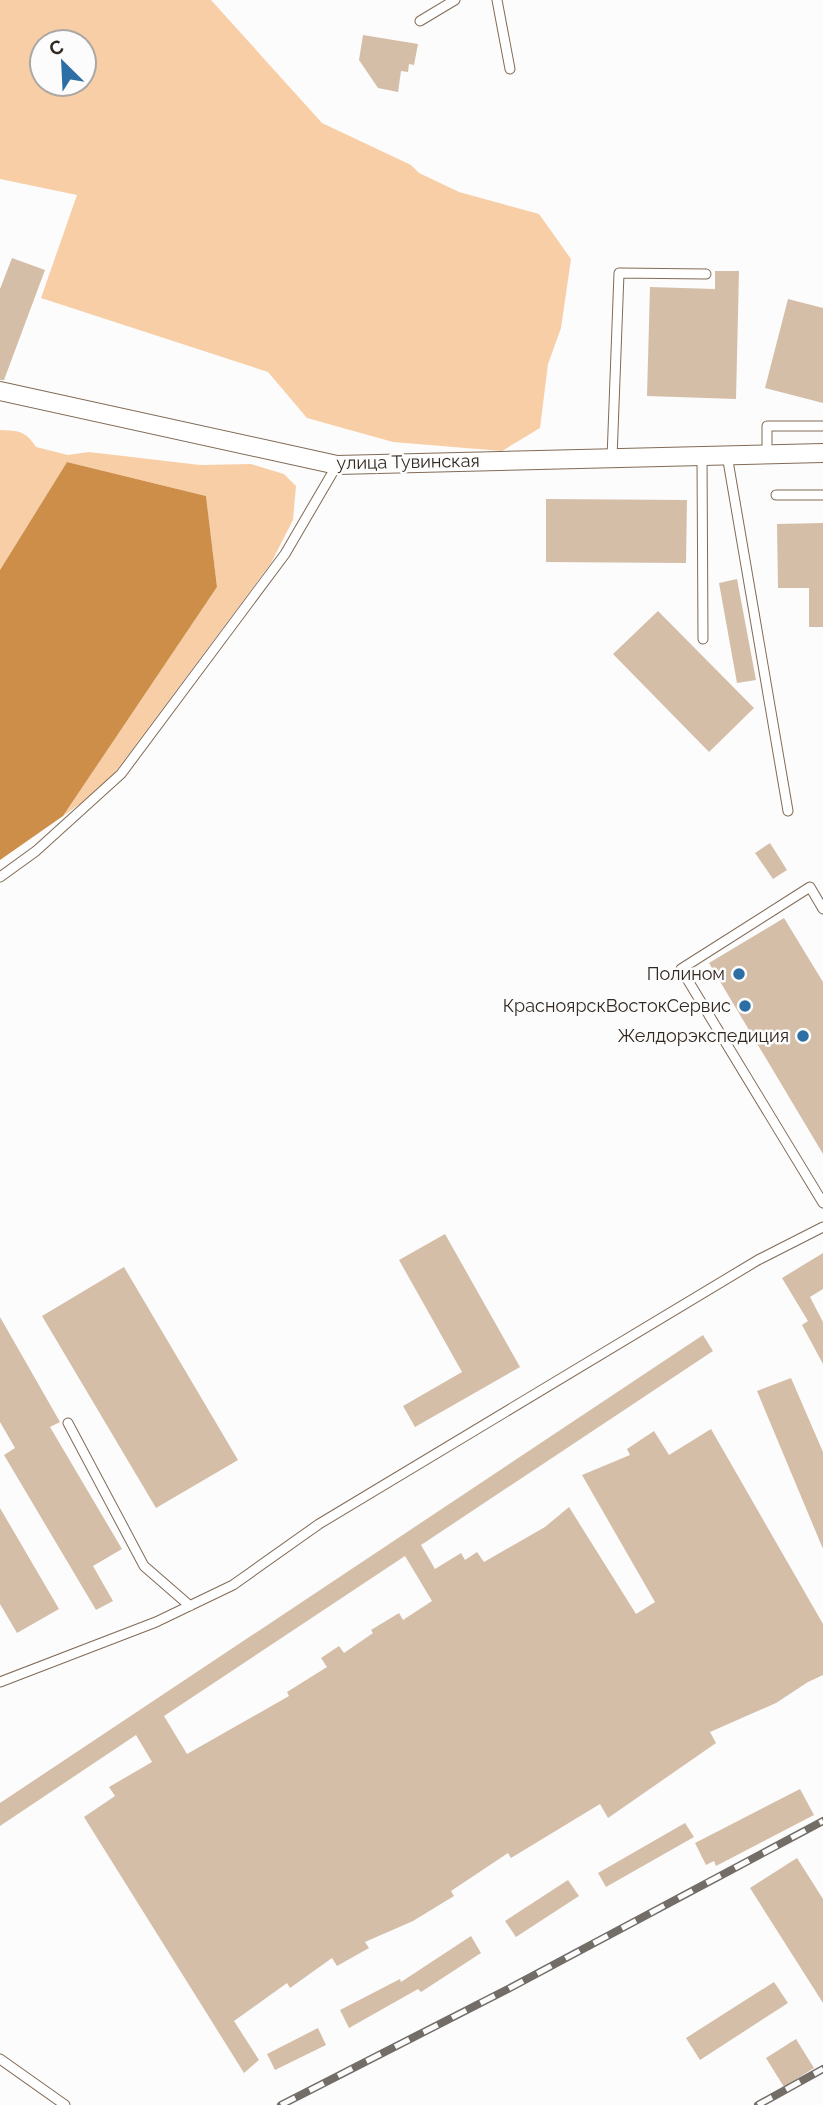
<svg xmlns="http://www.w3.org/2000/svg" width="823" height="2105" font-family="Raleway,sans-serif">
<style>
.green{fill:#f8cea6;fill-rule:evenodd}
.water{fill:#cd8e49}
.building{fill:#d5bea8;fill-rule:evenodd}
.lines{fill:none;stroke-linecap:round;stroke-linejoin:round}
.service-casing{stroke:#806b57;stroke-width:11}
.minor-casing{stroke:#806b57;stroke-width:20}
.service{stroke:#fff;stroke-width:9}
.minor{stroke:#fff;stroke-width:18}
.rail-casing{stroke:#736d68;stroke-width:8}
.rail{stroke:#fcfcfc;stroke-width:5;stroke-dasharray:16;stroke-linecap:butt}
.poi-dot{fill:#2d6fa5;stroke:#fcfcfc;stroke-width:2.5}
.labels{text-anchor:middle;stroke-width:5;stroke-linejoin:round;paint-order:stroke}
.street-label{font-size:18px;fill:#322921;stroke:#fcfcfc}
.poi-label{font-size:18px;fill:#322921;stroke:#fcfcfc;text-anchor:end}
</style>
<rect width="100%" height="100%" fill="#fcfcfc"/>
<path class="green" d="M 0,0 L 211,0 L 322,123 L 411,165 L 419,173 L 459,192 L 539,214 L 571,259 L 561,328 L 548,364 L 540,428 L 502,451 L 393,442 L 307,418 L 268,372 L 41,298 L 77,195 L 0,179 ZM 84,42 L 84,84 L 42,84 L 42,42 Z
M 0,430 C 18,431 25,430 36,447 L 68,455 L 89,452 L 200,465 L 251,464 L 284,474 L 296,486 L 293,520 L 271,563 L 105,786 L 63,816 L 217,587 L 206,496 L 67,462 L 0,570 Z"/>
<path class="water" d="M 67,462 L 206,496 L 217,587 L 63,816 L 0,860 L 0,570 Z"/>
<path class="building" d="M 363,35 L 418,44 L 414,65 L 409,64 L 408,72 L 401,71 L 398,92 L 378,88 L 359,60 Z
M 12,258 L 45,270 L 4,380 L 0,380 L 0,289 Z
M 715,271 L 739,271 L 736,399 L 647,396 L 650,287 L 715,289 Z
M 788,299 L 823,308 L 823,403 L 765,388 Z
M 546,499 L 687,500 L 686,563 L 546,562 Z
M 823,523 L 823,627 L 809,627 L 809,588 L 778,588 L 777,524 Z
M 737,579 L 756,680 L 737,683 L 719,583 Z
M 658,611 L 754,708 L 709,752 L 613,654 Z
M 770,843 L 787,870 L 773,879 L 755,853 Z
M 784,918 L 823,982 L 823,1154 L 709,963 Z
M 445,1234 L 520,1367 L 415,1427 L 403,1406 L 462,1372 L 399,1260 Z
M 823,1253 L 823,1289 L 810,1297 L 823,1322 L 823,1364 L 802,1325 L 808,1321 L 782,1278 Z
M 124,1267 L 238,1460 L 156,1508 L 42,1316 Z
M 0,1317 L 60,1422 L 50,1427 L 122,1549 L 93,1566 L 113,1601 L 96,1610 L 4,1455 L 15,1448 L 0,1422 Z
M 703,1335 L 713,1351 L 421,1545 L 435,1569 L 461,1553 L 465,1560 L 477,1552 L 484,1562 L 545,1527 L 569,1507 L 636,1614 L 655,1602 L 582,1475 L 630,1455 L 627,1449 L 654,1431 L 669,1455 L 711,1429 L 823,1624 L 823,1675 L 808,1682 L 776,1703 L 710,1732 L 716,1743 L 608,1818 L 600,1804 L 511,1858 L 508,1853 L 451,1891 L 454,1896 L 413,1921 L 365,1942 L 369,1948 L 337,1966 L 332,1958 L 290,1988 L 287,1983 L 234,2021 L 259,2060 L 244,2073 L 84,1817 L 115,1796 L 109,1787 L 152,1762 L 136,1735 L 0,1826 L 0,1803 ZM 405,1556 L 432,1601 L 403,1620 L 399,1613 L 371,1630 L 373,1633 L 344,1653 L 339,1646 L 321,1658 L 327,1667 L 287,1692 L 289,1696 L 187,1754 L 164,1716 Z
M 791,1378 L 823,1452 L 823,1549 L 757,1391 Z
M 0,1508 L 59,1609 L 17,1633 L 0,1604 Z
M 800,1789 L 814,1815 L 716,1866 L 714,1861 L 706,1865 L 695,1843 Z
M 685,1823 L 694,1837 L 606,1887 L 598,1873 Z
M 797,1858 L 823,1899 L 823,2003 L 750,1888 Z
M 568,1880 L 579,1896 L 516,1937 L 505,1921 Z
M 471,1936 L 481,1953 L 421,1992 L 418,1989 L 349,2028 L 340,2010 L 400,1979 L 401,1982 Z
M 774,1982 L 788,2003 L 700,2060 L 686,2038 Z
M 318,2028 L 326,2045 L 275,2070 L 267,2054 Z
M 796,2039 L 814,2068 L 784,2087 L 766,2058 Z"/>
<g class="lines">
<defs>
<path id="service" d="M 497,0 L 510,69
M 420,21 L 455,0
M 767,454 L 767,426 L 823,426
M 727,455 L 788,811
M 702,456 L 703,639
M 612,458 L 619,273 L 706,274
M 776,495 L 823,495
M 0,877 L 36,851 L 121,774 L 285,554 L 337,465
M 823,909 L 810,887 L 681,969 L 823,1203
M 68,1423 L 144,1566 L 190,1606
M 0,1682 L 156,1622 L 233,1585 L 319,1524 L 758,1260 L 823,1227
M 0,2059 L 65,2105"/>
<path id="minor" d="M 0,391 L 337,465 L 823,453"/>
</defs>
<use href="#service" class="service-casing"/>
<use href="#minor" class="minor-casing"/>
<use href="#service" class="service"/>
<use href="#minor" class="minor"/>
<defs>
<path id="rail" d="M 281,2105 L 508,1989 L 823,1821
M 758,2105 L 823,2069"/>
</defs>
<use href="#rail" class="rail-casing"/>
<use href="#rail" class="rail"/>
</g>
<g class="poi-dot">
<circle cx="739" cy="974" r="7"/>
<circle cx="745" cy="1006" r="7"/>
<circle cx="803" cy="1036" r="7"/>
</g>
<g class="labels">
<g class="street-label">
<text transform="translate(408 462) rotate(-1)" y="6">улица Тувинская</text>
</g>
<g class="poi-label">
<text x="725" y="980">Полином</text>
<text x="731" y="1012">КрасноярскВостокСервис</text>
<text x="789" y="1042">Желдорэкспедиция</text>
</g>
</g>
<g transform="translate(63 63) rotate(336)"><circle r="33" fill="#fcfcfc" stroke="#aba8a4" stroke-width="2"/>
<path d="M0-5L12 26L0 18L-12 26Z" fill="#2d6fa5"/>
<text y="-10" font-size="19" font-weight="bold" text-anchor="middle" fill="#322921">С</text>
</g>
</svg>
